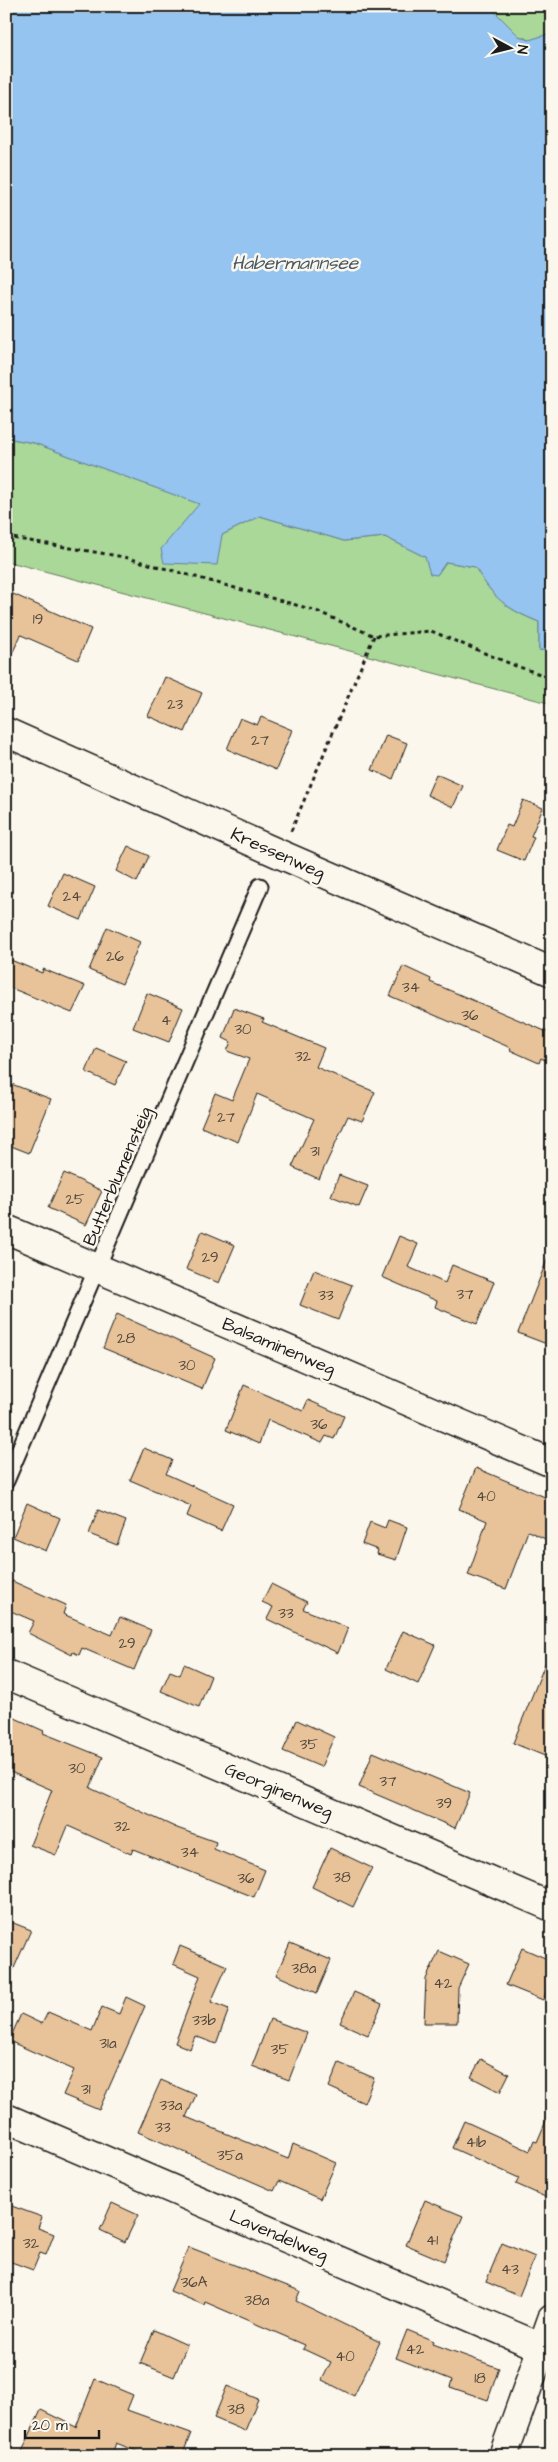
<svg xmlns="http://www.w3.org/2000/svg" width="558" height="2462" font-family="'Architects Daughter',sans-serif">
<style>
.green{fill:#aad898;stroke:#637a5a}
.water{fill:#94c4ef;stroke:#64819b}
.building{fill:#e8c399;stroke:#1c1c1c}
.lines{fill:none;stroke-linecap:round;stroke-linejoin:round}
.lane-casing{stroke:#1c1c1c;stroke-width:19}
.street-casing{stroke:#1c1c1c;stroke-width:31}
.path{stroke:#1c1c1c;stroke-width:3;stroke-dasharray:4 4;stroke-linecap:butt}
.lane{stroke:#fbf7ec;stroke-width:15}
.street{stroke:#fbf7ec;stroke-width:28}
.labels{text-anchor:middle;stroke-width:5;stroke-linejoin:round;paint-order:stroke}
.number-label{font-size:15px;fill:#4f463b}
.street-label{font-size:18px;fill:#1c1c1c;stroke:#fbf7ec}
.water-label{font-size:19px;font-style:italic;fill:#465766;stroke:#fbf7ec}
</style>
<rect width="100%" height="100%" fill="#fbf7ec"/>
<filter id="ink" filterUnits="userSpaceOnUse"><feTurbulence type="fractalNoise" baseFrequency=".02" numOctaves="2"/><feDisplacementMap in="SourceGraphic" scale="10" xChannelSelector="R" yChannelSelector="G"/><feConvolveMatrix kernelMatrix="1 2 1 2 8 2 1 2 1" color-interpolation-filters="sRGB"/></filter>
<g filter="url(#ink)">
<path class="green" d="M 489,6 L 552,6 L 552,33 L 530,40 L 519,36 Z
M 6,438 L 34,443 L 200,504 L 172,536 L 222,535 L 260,516 L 344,541 L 385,537 L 425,557 L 437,575 L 446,562 L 475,567 C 493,598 506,609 539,622 L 539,650 L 552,651 L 552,704 L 6,561 Z"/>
<path class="water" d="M 6,6 L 489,6 L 519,36 L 529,40 L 552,33 L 552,651 L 539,650 L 539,622 C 505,608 494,599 475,567 L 446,562 L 437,575 L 430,574 L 425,557 L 385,537 L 344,541 L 260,516 L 222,535 L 217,565 L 164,563 L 161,549 L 199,504 L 34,443 L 6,438 Z"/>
<path class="building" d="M 13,594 L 91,629 L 78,660 L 21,635 L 6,666 L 6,609 Z
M 165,677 L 202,693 L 185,732 L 148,716 Z
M 261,717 L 292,730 L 276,770 L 227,749 L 240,718 L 257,725 Z
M 386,735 L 407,743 L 393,779 L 372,770 Z
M 436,774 L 463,786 L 453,807 L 427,795 Z
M 523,800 L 543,808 L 531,836 L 534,837 L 524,861 L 497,850 L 507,825 L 512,827 Z
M 128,846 L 149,856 L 137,882 L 116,871 Z
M 63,873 L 95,887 L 81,920 L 48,906 Z
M 107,927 L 140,942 L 122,984 L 89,970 Z
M 6,958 L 42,973 L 43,969 L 85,986 L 72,1013 L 6,986 Z
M 403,966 L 431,979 L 430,982 L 552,1034 L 552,1063 L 541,1058 L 539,1063 L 510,1050 L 511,1048 L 390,996 Z
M 147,993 L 183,1008 L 169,1042 L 133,1028 Z
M 234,1008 L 264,1019 L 262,1022 L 324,1048 L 316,1067 L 375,1092 L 362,1121 L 348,1116 L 319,1179 L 292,1167 L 314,1119 L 257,1094 L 238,1142 L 201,1127 L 215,1093 L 232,1100 L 249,1059 L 227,1051 L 231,1042 L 223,1038 Z
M 96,1048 L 126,1061 L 115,1085 L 86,1072 Z
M 6,1082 L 51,1099 L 29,1153 L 6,1144 Z
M 64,1173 L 102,1191 L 86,1225 L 48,1208 Z
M 339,1175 L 368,1186 L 359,1207 L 331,1196 Z
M 202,1231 L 235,1245 L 219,1283 L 186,1269 Z
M 399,1236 L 418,1244 L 408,1267 L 445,1283 L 452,1265 L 494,1282 L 477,1324 L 435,1307 L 437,1301 L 382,1277 Z
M 551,1250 L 552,1250 L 552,1346 L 518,1333 Z
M 314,1270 L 352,1285 L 338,1320 L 300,1305 Z
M 117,1314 L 215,1358 L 202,1389 L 103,1348 Z
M 244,1385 L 303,1411 L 308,1400 L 344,1416 L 334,1439 L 326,1436 L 322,1443 L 268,1420 L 259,1444 L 226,1430 Z
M 144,1448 L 172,1460 L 166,1474 L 233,1504 L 221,1531 L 187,1516 L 191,1506 L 130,1480 Z
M 476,1468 L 552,1500 L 552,1542 L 528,1531 L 506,1589 L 468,1575 L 487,1521 L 459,1509 Z
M 27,1503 L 60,1518 L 46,1551 L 13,1537 Z
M 98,1510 L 126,1521 L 117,1545 L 89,1534 Z
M 388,1520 L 407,1527 L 396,1560 L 377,1554 L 378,1550 L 362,1544 L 370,1522 L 385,1528 Z
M 12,1581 L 66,1605 L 63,1614 L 112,1635 L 120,1617 L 151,1630 L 134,1670 L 82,1648 L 79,1655 L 73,1652 L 72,1655 L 28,1633 L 34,1621 L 6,1609 L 6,1594 Z
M 271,1584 L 307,1602 L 303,1609 L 348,1628 L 338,1653 L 267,1619 L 273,1607 L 262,1602 Z
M 403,1631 L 435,1645 L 418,1684 L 386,1669 Z
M 551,1649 L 552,1649 L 552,1759 L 513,1743 Z
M 184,1664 L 211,1676 L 199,1707 L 161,1691 L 170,1671 L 180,1675 Z
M 6,1714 L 44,1731 L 43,1733 L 103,1757 L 90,1788 L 177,1828 L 216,1842 L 214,1849 L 265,1870 L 254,1897 L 133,1849 L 131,1854 L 68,1826 L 56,1855 L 30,1845 L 52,1790 L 6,1770 Z
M 297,1720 L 334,1737 L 321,1767 L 283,1751 Z
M 373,1752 L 470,1793 L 455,1828 L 359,1787 Z
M 330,1848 L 372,1868 L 353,1907 L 312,1887 Z
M 6,1920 L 31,1930 L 6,1986 Z
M 290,1943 L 331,1960 L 317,1993 L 276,1975 Z
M 180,1946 L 227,1966 L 211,2002 L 229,2009 L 216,2044 L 195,2036 L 190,2049 L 175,2043 L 200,1976 L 173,1964 Z
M 522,1948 L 552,1961 L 552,1979 L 543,2000 L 506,1985 Z
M 439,1951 L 469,1964 L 458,1988 L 457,2023 L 424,2023 L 426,1979 Z
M 354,1992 L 382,2004 L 368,2035 L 340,2023 Z
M 126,1997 L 145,2006 L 99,2110 L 63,2095 L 74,2070 L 9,2041 L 21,2014 L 42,2024 L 48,2012 L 92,2031 L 102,2007 L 119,2014 Z
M 270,2019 L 307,2033 L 289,2080 L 252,2066 Z
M 481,2059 L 509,2074 L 500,2092 L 471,2077 Z
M 339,2063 L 374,2078 L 364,2103 L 329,2087 Z
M 161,2080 L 196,2095 L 186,2117 L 288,2159 L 293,2144 L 336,2163 L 320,2199 L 279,2181 L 274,2191 L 138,2132 Z
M 552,2107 L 552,2200 L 516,2184 L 519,2178 L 452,2148 L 464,2121 L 530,2151 L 534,2141 L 537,2142 Z
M 425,2200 L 463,2216 L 444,2261 L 406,2245 Z
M 112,2203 L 138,2215 L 125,2242 L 100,2230 Z
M 6,2204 L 42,2217 L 38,2228 L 54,2234 L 46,2255 L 40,2253 L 33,2270 L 6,2260 Z
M 502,2243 L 535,2257 L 519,2296 L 486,2282 Z
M 189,2247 L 300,2291 L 296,2301 L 380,2342 L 354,2396 L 322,2380 L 331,2362 L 303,2349 L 305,2345 L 205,2302 L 204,2305 L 170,2291 Z
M 154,2330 L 187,2345 L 174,2377 L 140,2363 Z
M 407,2330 L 434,2341 L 433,2344 L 499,2368 L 488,2400 L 450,2387 L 452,2380 L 396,2358 Z
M 95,2379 L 133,2395 L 127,2410 L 191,2433 L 182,2456 L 149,2456 L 116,2443 L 111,2456 L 20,2456 L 41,2410 L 76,2427 Z
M 227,2386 L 258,2399 L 245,2431 L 214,2418 Z"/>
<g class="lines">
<defs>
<path id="lane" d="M 6,1481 L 260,886"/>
<path id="street" d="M 6,732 L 275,852 L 552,972
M 6,1229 L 552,1463
M 6,1674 L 552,1907
M 6,2118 L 552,2352
M 503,2456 L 552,2319"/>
</defs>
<use href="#lane" class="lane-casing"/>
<use href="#street" class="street-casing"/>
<path class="path" d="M 6,537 L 124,557 L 314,610 L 374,636 L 431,631 L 516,666 L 552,678
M 291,831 L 374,636"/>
<use href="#lane" class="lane"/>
<use href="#street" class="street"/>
</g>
</g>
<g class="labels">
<g class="number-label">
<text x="38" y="624">19</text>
<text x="175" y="709">23</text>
<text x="260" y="745">27</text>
<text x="72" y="901">24</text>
<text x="115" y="961">26</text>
<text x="411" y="992">34</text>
<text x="470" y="1020">36</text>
<text x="166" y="1025">4</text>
<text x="243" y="1034">30</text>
<text x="303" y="1061">32</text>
<text x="226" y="1122">27</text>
<text x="315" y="1156">31</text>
<text x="75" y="1204">25</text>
<text x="210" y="1262">29</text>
<text x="465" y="1299">37</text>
<text x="326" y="1300">33</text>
<text x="126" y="1343">28</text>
<text x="187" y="1370">30</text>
<text x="319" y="1429">36</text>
<text x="486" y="1501">40</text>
<text x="286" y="1618">33</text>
<text x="127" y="1648">29</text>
<text x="309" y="1749">35</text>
<text x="77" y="1773">30</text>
<text x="388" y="1786">37</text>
<text x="444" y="1808">39</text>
<text x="122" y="1831">32</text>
<text x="190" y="1857">34</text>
<text x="342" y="1882">38</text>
<text x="246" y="1883">36</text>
<text x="304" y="1973">38a</text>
<text x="443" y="1988">42</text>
<text x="204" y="2025">33b</text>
<text x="108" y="2048">31a</text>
<text x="280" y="2054">35</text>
<text x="86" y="2094">31</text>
<text x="171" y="2110">33a</text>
<text x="163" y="2132">33</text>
<text x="476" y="2147">41b</text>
<text x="230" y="2160">35a</text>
<text x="432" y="2245">41</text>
<text x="31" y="2248">32</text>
<text x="510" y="2274">43</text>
<text x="194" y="2287">36A</text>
<text x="257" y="2305">38a</text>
<text x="415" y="2354">42</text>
<text x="345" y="2361">40</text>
<text x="480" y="2383">18</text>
<text x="236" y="2414">38</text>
</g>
<g class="street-label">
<text transform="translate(278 853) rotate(24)" y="6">Kressenweg</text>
<text transform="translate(117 1176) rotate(-67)" y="6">Butterblumensteig</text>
<text transform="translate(279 1346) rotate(23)" y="6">Balsaminenweg</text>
<text transform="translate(279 1790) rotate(23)" y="6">Georginenweg</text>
<text transform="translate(279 2235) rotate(23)" y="6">Lavendelweg</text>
</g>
<g class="water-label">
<text x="295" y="269">Habermannsee</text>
</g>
</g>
<rect width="558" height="2462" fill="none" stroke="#fbf7ec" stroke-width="25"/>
<rect x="12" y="12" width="533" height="2437" fill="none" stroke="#1c1c1c" stroke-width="2" filter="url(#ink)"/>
<g transform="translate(510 48) rotate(97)" stroke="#fbf7ec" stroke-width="4" paint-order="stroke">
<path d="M0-4L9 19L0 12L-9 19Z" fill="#1c1c1c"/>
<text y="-8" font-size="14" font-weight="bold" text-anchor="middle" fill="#1c1c1c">N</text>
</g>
<path d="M25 2430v8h74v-8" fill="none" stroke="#1c1c1c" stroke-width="2.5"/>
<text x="32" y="2430" font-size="15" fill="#1c1c1c" stroke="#fbf7ec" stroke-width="4" paint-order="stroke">20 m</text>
</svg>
